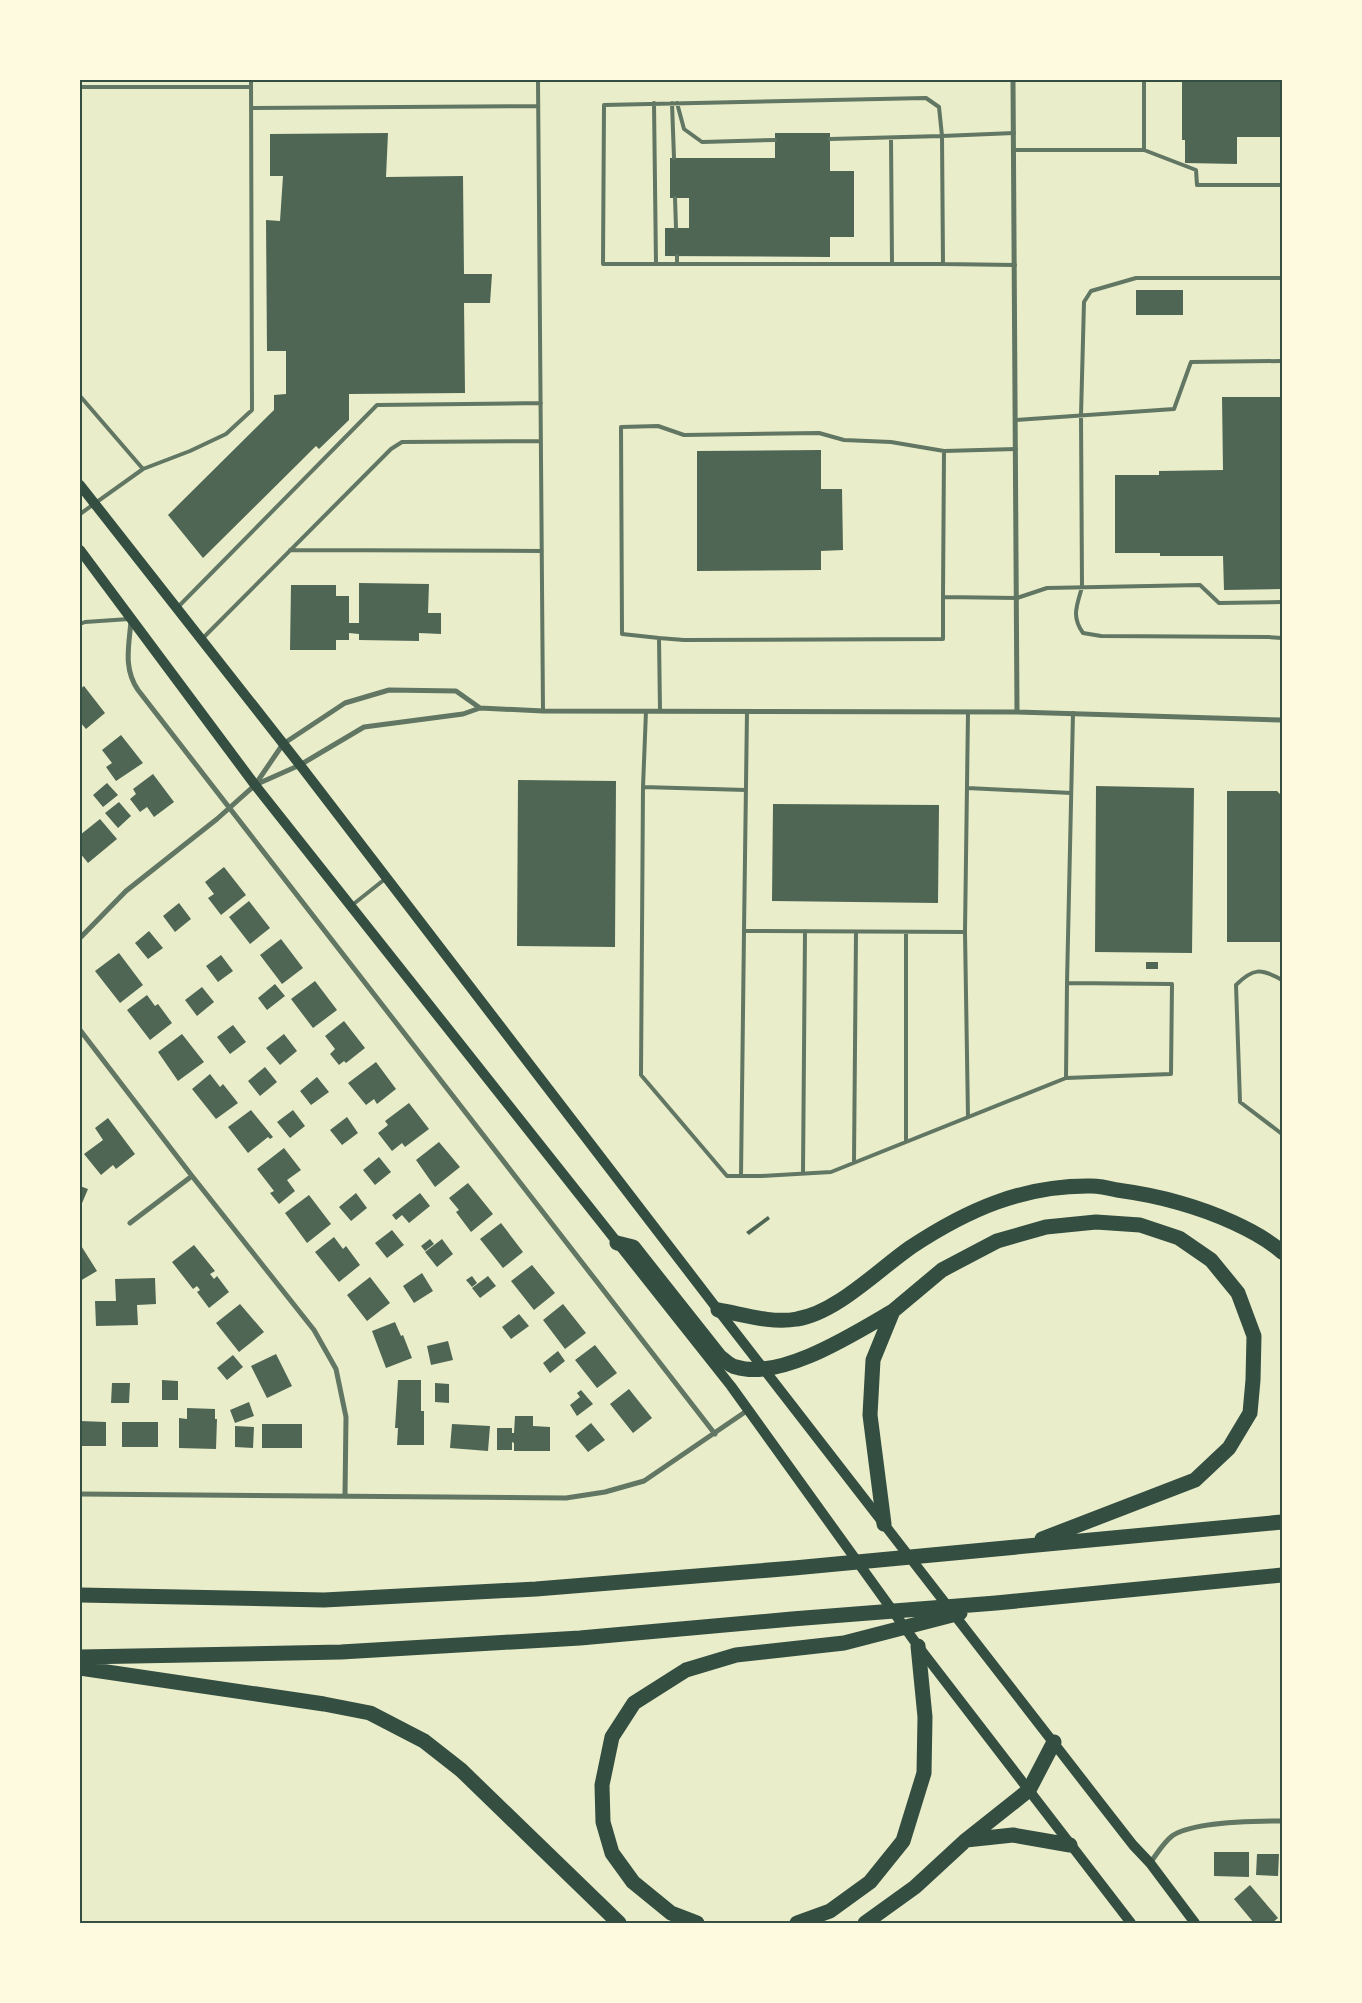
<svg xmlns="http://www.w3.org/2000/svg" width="1362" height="2003" font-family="Rubik,sans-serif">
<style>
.building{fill:#4f6655}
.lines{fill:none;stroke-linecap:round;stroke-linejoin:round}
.service{stroke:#617663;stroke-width:4}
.minor{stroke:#617663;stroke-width:5}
.secondary{stroke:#344e41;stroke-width:10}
.motorway{stroke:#344e41;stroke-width:15}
.neatline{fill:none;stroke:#344e41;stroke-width:2}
</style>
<rect width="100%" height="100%" fill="#e9edc9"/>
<path class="building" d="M 1182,80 L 1282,80 L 1282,137 L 1237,137 L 1237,164 L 1185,163 L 1185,140 L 1182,140 Z
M 388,133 L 386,177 L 463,176 L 464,274 L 492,274 L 490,303 L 464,303 L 465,393 L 349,394 L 349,420 L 319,449 L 316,446 L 203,558 L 168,515 L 274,410 L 274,395 L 286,394 L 286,351 L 267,351 L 266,220 L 280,221 L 283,176 L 270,176 L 270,134 Z
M 775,133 L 830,133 L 830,171 L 854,171 L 854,237 L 830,237 L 830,257 L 665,256 L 665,228 L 689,228 L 689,198 L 670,198 L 670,158 L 775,158 Z
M 1136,290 L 1183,290 L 1183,315 L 1136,315 Z
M 1222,397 L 1282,397 L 1282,589 L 1224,590 L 1223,556 L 1160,556 L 1160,553 L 1115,553 L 1115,475 L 1159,475 L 1159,471 L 1223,470 Z
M 821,450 L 821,489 L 842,489 L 843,550 L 821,551 L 821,570 L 697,571 L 697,451 Z
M 359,583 L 429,584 L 428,613 L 441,613 L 441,634 L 419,633 L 419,641 L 359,640 L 359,634 L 349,633 L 349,640 L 336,640 L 336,650 L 290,650 L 291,585 L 336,585 L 336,596 L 349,596 L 349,623 L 359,623 Z
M 84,686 L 105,713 L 86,729 L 80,722 L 80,689 Z
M 121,735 L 143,763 L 116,781 L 106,767 L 112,763 L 102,750 Z
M 153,774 L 174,802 L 154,817 L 147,807 L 140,812 L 130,799 L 136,794 L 133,789 Z
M 518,780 L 616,781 L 615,947 L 517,946 Z
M 107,783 L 118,795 L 103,807 L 93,795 Z
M 1096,786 L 1194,788 L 1192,953 L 1095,952 Z
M 1227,791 L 1277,791 L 1280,794 L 1280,806 L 1282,806 L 1282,940 L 1280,942 L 1227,942 Z
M 119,802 L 131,816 L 118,828 L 105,813 Z
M 773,804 L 939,805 L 938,903 L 772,901 Z
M 100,819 L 117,839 L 88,863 L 80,853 L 80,835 Z
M 224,867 L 246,895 L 221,915 L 208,898 L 214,894 L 205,882 Z
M 249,901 L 270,928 L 250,944 L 229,917 Z
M 179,903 L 191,919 L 175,932 L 163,916 Z
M 149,931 L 163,948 L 148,959 L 135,943 Z
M 281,939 L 303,968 L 282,984 L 260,955 Z
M 119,953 L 143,985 L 120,1003 L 95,971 Z
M 221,955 L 233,971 L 218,982 L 206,966 Z
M 1146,962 L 1158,962 L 1158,969 L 1146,969 Z
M 315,981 L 337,1010 L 313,1028 L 291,999 Z
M 275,984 L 285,996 L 267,1010 L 258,998 Z
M 202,987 L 214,1002 L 197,1016 L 185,1000 Z
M 147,995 L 155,1006 L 158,1004 L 172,1023 L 150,1040 L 127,1010 Z
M 344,1021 L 365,1048 L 346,1063 L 344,1061 L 339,1065 L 330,1054 L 335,1049 L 325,1036 Z
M 233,1025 L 246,1042 L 230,1054 L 217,1037 Z
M 182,1034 L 204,1062 L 178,1081 L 158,1052 Z
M 284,1034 L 297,1051 L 280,1065 L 266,1048 Z
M 376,1062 L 396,1089 L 377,1104 L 374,1099 L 366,1105 L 348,1083 Z
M 265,1067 L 277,1082 L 260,1096 L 248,1081 Z
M 210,1074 L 220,1087 L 223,1084 L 238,1103 L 216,1119 L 192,1089 Z
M 317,1077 L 329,1092 L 311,1105 L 300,1091 Z
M 409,1103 L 429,1129 L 405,1147 L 402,1143 L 392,1151 L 378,1133 L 388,1125 L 385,1121 Z
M 251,1110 L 273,1137 L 270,1139 L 268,1137 L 248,1153 L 228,1127 Z
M 293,1110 L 305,1126 L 290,1138 L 277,1122 Z
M 347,1117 L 358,1133 L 342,1145 L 330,1130 Z
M 108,1118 L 135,1154 L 116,1169 L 113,1165 L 101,1175 L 84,1154 L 103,1140 L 95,1128 Z
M 439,1142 L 460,1167 L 435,1187 L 416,1160 Z
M 284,1148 L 301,1170 L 287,1180 L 295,1191 L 279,1204 L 270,1193 L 274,1191 L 257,1169 Z
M 379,1157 L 391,1172 L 375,1185 L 363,1170 Z
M 468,1183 L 493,1214 L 471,1232 L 456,1212 L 459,1210 L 449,1198 Z
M 80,1186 L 88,1189 L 80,1208 Z
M 356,1193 L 367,1208 L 351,1221 L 339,1207 Z
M 420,1193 L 430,1206 L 409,1223 L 402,1215 L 396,1220 L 392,1215 Z
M 309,1195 L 331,1224 L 307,1243 L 285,1213 Z
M 768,1216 L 770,1219 L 749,1235 L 746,1232 Z
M 501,1223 L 523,1252 L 503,1268 L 480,1239 Z
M 392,1230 L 404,1245 L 387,1258 L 375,1243 Z
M 334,1237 L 343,1249 L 346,1246 L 360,1265 L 339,1282 L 315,1252 Z
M 430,1239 L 434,1244 L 425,1251 L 421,1246 Z
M 442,1239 L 453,1254 L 437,1267 L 425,1252 Z
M 80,1244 L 97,1271 L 80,1281 Z
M 194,1245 L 215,1271 L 210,1274 L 214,1279 L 217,1276 L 229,1292 L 209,1308 L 197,1292 L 200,1290 L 197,1286 L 193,1289 L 172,1262 Z
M 532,1265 L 555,1293 L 534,1310 L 511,1281 Z
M 422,1273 L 433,1291 L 414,1303 L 403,1286 Z
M 472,1276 L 477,1283 L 472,1287 L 466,1280 Z
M 488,1276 L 496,1286 L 480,1298 L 472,1288 Z
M 370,1277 L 390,1303 L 367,1321 L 347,1295 Z
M 155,1278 L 156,1304 L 137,1305 L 138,1325 L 96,1326 L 95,1301 L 116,1301 L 115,1279 Z
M 240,1304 L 264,1332 L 239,1352 L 216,1323 Z
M 563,1304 L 586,1333 L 565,1349 L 543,1320 Z
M 519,1314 L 529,1326 L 511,1339 L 502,1327 Z
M 395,1322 L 401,1336 L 403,1335 L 412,1358 L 386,1368 L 372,1331 Z
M 448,1341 L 453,1360 L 431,1365 L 427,1346 Z
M 595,1345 L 617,1373 L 597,1388 L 575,1360 Z
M 558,1351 L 565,1361 L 550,1373 L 543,1363 Z
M 276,1354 L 292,1386 L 267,1398 L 251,1366 Z
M 233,1355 L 243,1367 L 227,1380 L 217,1368 Z
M 162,1380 L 178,1381 L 178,1400 L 162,1400 Z
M 398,1380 L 421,1380 L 421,1411 L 424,1411 L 424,1445 L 397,1445 L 398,1428 L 395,1428 Z
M 112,1383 L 130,1383 L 129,1403 L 111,1403 Z
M 435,1383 L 449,1384 L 449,1403 L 435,1402 Z
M 629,1389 L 652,1418 L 633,1433 L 610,1404 Z
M 581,1390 L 593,1404 L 577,1416 L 570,1405 L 580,1397 L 577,1393 Z
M 249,1402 L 254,1416 L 235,1423 L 230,1410 Z
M 187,1408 L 215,1409 L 215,1419 L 217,1419 L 216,1449 L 179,1448 L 179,1418 L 187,1419 Z
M 515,1416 L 533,1416 L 533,1426 L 550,1427 L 550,1451 L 514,1451 L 514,1443 L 512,1442 L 512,1450 L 497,1450 L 497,1428 L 512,1428 L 512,1433 L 514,1433 Z
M 80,1421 L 106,1422 L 106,1446 L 80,1446 Z
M 122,1422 L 158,1422 L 158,1447 L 122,1447 Z
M 591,1423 L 605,1440 L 588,1452 L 575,1436 Z
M 262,1424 L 302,1424 L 302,1448 L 262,1448 Z
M 452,1424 L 490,1426 L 488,1451 L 450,1448 Z
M 235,1426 L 254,1427 L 253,1448 L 235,1447 Z
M 1214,1852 L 1249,1852 L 1249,1877 L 1214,1876 Z
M 1257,1854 L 1279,1854 L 1278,1876 L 1256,1875 Z
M 1250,1885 L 1278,1918 L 1272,1923 L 1254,1923 L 1234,1899 Z"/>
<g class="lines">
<path class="service" d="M 538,80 L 543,711
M 80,87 L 251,87
M 654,103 L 656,264
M 672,103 L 674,158
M 677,103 L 684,129 L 702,142 L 775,140
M 251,108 L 538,106
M 1014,133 L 942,136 L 943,264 L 1015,265
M 891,138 L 892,263
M 830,139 L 942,136 L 939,107 L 926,98 L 604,105 L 603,264 L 943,264
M 1014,150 L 1144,150 L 1196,170 L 1197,185 L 1282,185
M 1144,150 L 1144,80
M 675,198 L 676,228
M 677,256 L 677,264
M 1282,278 L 1136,278 L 1091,291 L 1084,302 L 1081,415 L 1082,587 C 1077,606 1071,616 1083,633 L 1101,636 L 1268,637 L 1282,638
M 80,396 L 143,469
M 1015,420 L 1174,409 L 1191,362 L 1282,361
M 1016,449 L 944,451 L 943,597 L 1017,598 L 1047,588 L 1200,585 L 1219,603 L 1282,602
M 80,514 L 143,469 L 190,451 L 226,434 L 252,410 L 251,80
M 290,550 L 542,551
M 178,607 L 377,405 L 541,403
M 80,624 L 85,622 L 129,619
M 203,638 L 391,449 L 402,442 L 541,441
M 659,638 L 684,640 L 943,639 L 943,597
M 646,711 L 643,787 L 641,1075 L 727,1176 L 761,1176 L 831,1172 L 1066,1078 L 1171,1074 L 1172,984 L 1067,983 L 1073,713
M 660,711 L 659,638 L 622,634 L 621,427 L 658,426 L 684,435 L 819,433 L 844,440 L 891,442 L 944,451
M 747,711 L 744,931 L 965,932 L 968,712
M 643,787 L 746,790
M 967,788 L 1071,793
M 351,906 L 385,879
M 906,932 L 906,1141
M 965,932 L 968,1117
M 1282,980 C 1261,968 1253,968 1236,985 L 1240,1102 L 1282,1134
M 1066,1078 L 1067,983
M 854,1162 L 856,932
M 803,1173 L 805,931
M 741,1176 L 744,931"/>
<path class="minor" d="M 1013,80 L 1017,712
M 131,621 C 129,646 123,668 138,690 L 715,1434
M 255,785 L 300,765 L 364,727 L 463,714 L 480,708 L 543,711 L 1017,712 L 1282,720
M 80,938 L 126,891 L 217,819 L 255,785 L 283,744 L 345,703 L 389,690 L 456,691 L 480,708
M 80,1030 L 192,1176 L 314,1330 L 336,1369 L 346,1417 L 345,1496
M 130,1223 L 192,1176
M 80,1494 L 566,1498 L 605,1492 L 644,1481 L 748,1410
M 1150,1863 C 1157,1854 1163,1843 1172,1836 C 1192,1822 1257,1821 1282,1821"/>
<path class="secondary" d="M 80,485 L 300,765 L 718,1310 L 1101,1804 L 1133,1845 L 1150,1863 L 1195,1923
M 80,550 L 255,785 L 731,1386 L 918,1646 L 1131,1923"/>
<path class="motorway" d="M 617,1243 L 633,1247 L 720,1357 C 725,1360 730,1366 736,1367 C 781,1381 855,1333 893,1311
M 718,1310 C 742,1314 771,1324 797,1319 C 836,1313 878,1270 911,1247 C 967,1210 1023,1185 1091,1186 C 1100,1186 1109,1188 1117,1190 C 1139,1193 1160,1197 1180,1203 C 1212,1212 1257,1230 1282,1252
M 884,1524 L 870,1415 L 873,1360 L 893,1311 L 942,1270 L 997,1241 L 1046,1227 L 1096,1222 L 1140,1225 L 1179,1238 L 1211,1260 L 1238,1293 L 1254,1336 L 1253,1380 L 1250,1413 L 1229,1448 L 1195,1480 L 1042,1539
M 80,1595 L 324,1600 L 536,1589 L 794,1568 L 1282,1522
M 80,1657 L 341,1652 L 580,1638 L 792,1619 L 996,1603 L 1282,1575
M 80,1668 L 324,1704 L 370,1713 L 424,1741 L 461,1770 L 619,1923
M 966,1840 L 1013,1835 L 1070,1845
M 697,1923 L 671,1913 L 633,1882 L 612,1853 L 603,1822 L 602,1785 L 612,1737 L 634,1703 L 686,1670 L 736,1655 L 844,1643 L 960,1613
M 797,1923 L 830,1911 L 870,1882 L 903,1841 L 924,1773 L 925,1717 L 918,1646
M 865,1923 L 915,1887 L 966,1840 L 1029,1790 L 1054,1742"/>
</g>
<rect width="1362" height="2003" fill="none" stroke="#fefae0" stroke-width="162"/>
<rect x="81" y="81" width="1200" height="1841" class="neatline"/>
</svg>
